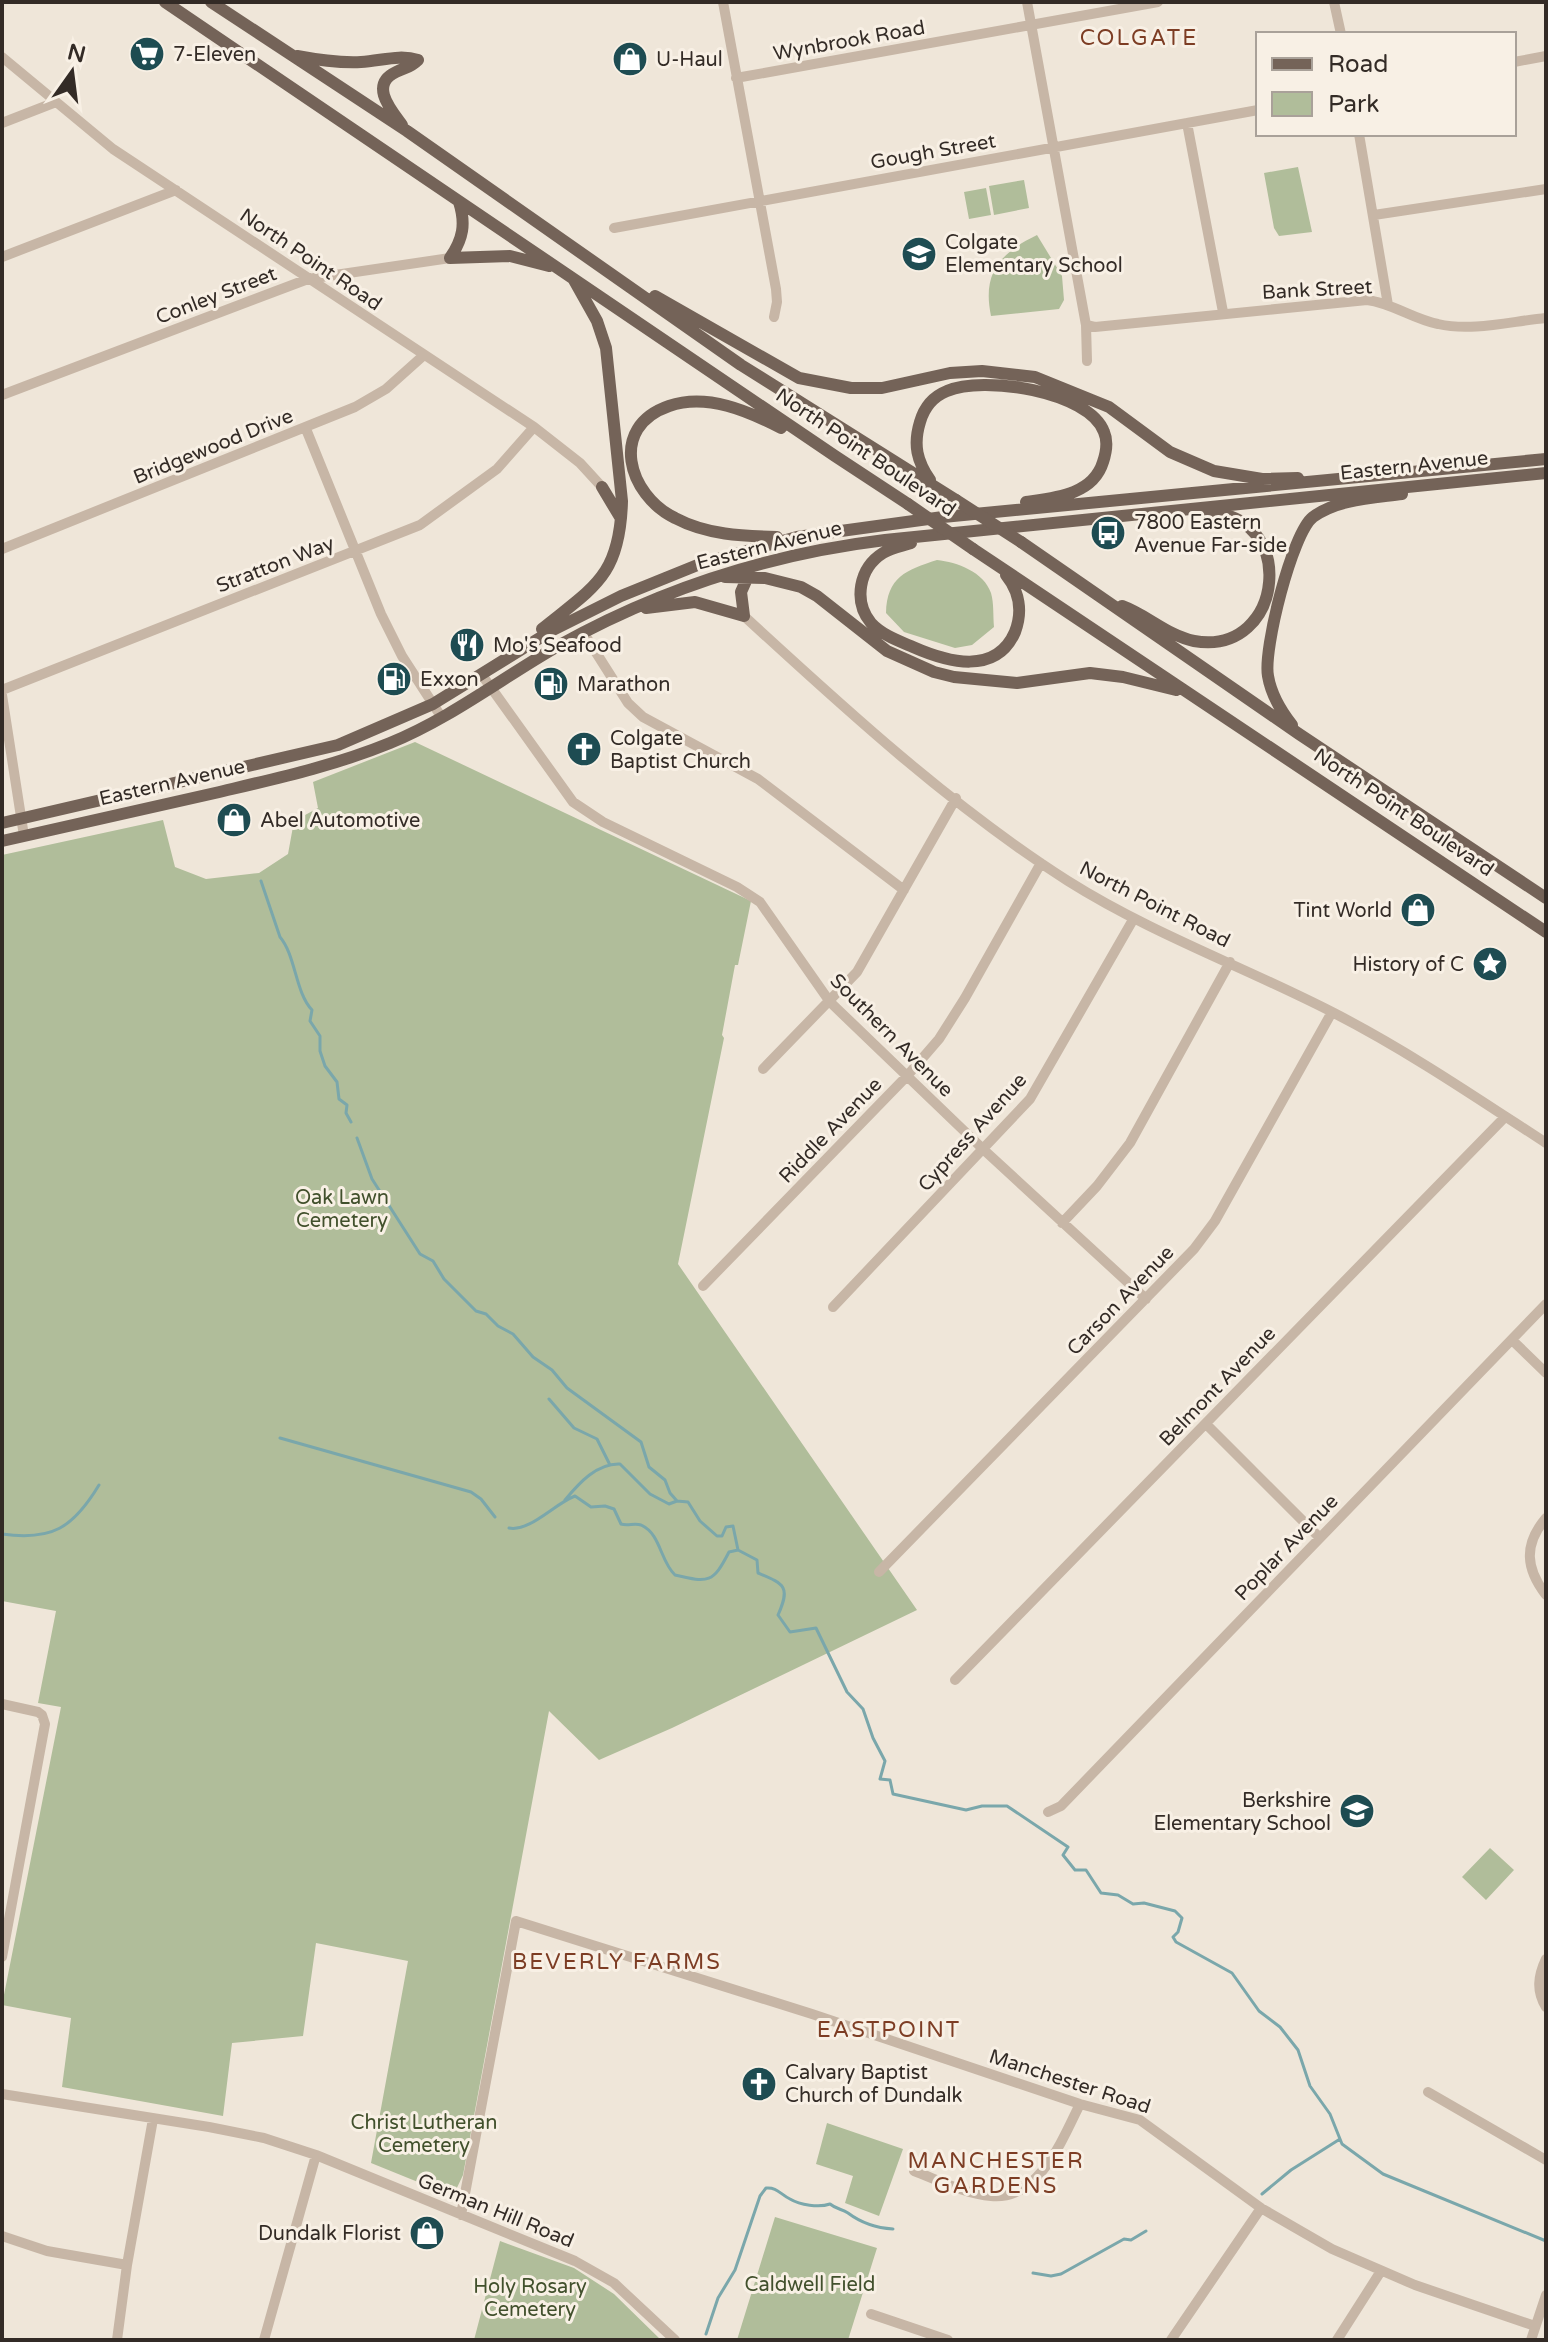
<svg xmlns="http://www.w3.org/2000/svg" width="1548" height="2342" font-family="'Varela Round',sans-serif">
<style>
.green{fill:#b0bd9a}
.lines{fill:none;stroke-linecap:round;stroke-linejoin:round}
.stream{stroke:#7aa7ab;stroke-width:3}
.minor{stroke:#c7b6a6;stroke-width:10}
.major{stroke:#746358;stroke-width:12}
.major-bridge{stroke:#746358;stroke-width:12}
.labels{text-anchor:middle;stroke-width:6;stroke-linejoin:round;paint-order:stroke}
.street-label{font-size:20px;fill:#332b26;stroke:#f8f0e5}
.poi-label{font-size:20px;fill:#332b26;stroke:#f8f0e5;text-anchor:start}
.park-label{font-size:20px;fill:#41502c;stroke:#f8f0e5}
.neighbourhood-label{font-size:22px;letter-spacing:2px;fill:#7d3d24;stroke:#f8f0e5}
</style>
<rect width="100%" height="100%" fill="#efe6d9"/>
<path class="green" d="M 1298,167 L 1312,232 L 1279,236 L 1274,228 L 1264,173 Z
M 1024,180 L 1029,208 L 994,215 L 989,186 Z
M 986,188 L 991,215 L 969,219 L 964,192 Z
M 1037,235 L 1062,276 L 1064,300 L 1059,309 L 991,316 C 982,273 1000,253 1037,235 Z
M 937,560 C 957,562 984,572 991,593 C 994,603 993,616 994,627 L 972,645 L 955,648 L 904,632 L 886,613 C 887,577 906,570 937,560 Z
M 415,742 L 751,901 L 738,965 L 735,965 L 722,1035 L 724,1038 L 678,1264 L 917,1610 L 672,1728 L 599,1760 L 549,1711 L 463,2175 L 454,2194 L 450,2195 L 371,2163 L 408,1961 L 316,1943 L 303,2036 L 232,2043 L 223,2116 L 62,2087 L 71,2018 L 2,2005 L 61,1707 L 38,1703 L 56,1611 L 2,1601 L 2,855 L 163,820 L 175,867 L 206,879 L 259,873 L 288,854 L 294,821 L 318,808 L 313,782 Z
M 1490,1848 L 1514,1870 L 1486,1900 L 1462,1877 Z
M 827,2123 L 903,2149 L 879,2216 L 845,2203 L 853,2176 L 816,2164 Z
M 775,2217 L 877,2248 L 848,2340 L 737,2340 Z
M 500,2241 L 574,2268 L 614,2294 L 661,2340 L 474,2340 Z"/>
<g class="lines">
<path class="stream" d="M 261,881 L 280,937 C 296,956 295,992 312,1010 L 310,1021 L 320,1036 L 320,1051 L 325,1066 L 337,1082 L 339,1099 L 347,1105 L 346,1113 L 351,1122
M 357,1138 L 372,1179 L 420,1254 L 433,1261 L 444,1279 L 476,1311 L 486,1314 L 498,1326 L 513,1334 L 533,1357 L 552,1370 L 567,1388 L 641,1442 L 649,1467 L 665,1480 L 670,1493 L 677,1501
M 549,1399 L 574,1428 L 597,1439 L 609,1463
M 280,1438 L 471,1492 L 481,1499 L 495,1517
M 565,1500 C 579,1483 597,1463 620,1464 L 650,1494 L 669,1504 L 677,1501 L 688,1502 L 700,1521 L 717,1536 L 722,1536 L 726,1527 L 733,1526 L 738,1550 L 757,1560 L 758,1573 C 784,1584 791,1586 778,1615 L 790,1632 L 816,1628 L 847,1692 L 863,1709 L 873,1738 L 885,1761 L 880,1779 L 890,1780 L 893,1794 L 966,1810 L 982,1806 L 1007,1806 L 1068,1847 L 1063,1855 L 1075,1870 L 1086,1870 L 1101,1893 L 1118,1895 L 1133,1904 L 1144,1903 L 1175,1911 L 1182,1918 L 1178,1932 L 1173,1937 L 1176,1942 L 1232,1973 L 1259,2011 L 1280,2027 L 1298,2050 L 1310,2086 L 1330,2114 L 1342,2144 L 1383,2174 L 1546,2241
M 509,1528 C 530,1532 554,1504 575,1496 L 591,1507 L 605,1506 L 614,1509 L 621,1524 C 627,1526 635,1523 641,1525 C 661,1534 660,1561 675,1575 C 709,1583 713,1583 729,1552 L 738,1550
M 2,1534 C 52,1541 73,1528 99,1485
M 1262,2194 L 1291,2170 L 1340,2139
M 1033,2273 L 1051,2276 L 1061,2274 L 1124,2239 L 1131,2240 L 1146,2231
M 706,2334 L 718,2298 L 735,2270 L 760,2196 L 766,2188 C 777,2187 780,2194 790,2199 C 800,2205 819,2208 830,2204 C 836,2209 842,2209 848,2213 C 860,2222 877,2228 893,2229"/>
<path class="minor" d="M 723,2 L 776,289 L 777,302 L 774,317
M 1027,2 L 1086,325 L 1087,361
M 1334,2 L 1341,34
M 2,57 L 113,149 L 534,427 L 580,463 L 602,487
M 1514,62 L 1546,56
M 736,78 L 1158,2
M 2,123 L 56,102
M 1187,123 L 1223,312
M 1359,134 L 1388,305
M 1374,215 L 1546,189
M 614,228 L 1258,110
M 2,257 L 176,190
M 1086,325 L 1095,327 L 1367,300 C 1392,303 1413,319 1438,324 C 1472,332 1512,321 1546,318
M 2,395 L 308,279 L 450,258
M 306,429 L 381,614 L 402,656 L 442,718
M 2,549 L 355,407 L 386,389 L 424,355
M 744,616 C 845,709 952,807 1068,881 C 1152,934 1247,968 1334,1013 C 1408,1051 1477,1098 1546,1143
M 583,632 L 628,703 L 643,717 L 758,779 L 904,890
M 482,675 L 573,802 L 603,822 L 737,887 L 760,902 L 830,1002 L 984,1150 L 1146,1299
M 2,690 L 420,525 L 497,469 L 534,427
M 2,695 L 24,836
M 763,1069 L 857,972 L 956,798
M 1062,1223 L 1097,1186 L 1130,1143 L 1230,962
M 703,1286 L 907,1076 L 939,1039 L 965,998 L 1041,863
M 833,1307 L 1030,1099 L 1134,918
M 1512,1340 L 1546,1373
M 1206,1424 L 1320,1538
M 1546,1518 C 1523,1545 1526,1569 1546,1595
M 879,1572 L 1194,1249 L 1215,1221 L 1332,1012
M 955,1680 L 1505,1117
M 2,1704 L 38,1712 L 42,1715 L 45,1724 L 2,1957
M 1048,1812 L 1061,1806 L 1546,1304
M 1546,1959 C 1538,1976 1536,1991 1546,2007
M 1428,2092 L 1546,2160
M 2,2094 L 209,2127 L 264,2138 L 316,2155 L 575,2261 L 614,2283 L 675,2340
M 914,2171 C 938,2180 966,2194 991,2196 C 1039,2201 1063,2138 1080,2104
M 461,2215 L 516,1921 L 812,2014 L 1080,2104 L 1140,2120 L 1261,2208 L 1332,2249 L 1415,2285 L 1535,2326
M 2,2236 L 47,2251 L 127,2265
M 871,2314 L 948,2340
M 117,2340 L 127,2265 L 153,2119
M 264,2340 L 316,2155
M 1171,2340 L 1261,2208
M 1337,2340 L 1381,2271
M 1531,2340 L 1546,2295"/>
<path class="major" d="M 165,2 L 835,456 L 908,504
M 211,2 L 407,131 L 741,365 L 956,500
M 297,56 C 318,60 340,63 361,62 C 381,61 399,54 418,60 C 410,68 406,67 396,72 C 369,85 391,110 402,125
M 450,258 L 510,256 L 549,266
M 450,258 C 463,239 466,224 459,202
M 655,296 L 799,378 L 851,388 L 882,388 L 950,373 L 982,371 L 1035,377 L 1109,407 L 1170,452 L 1214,471 L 1262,479 L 1298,478
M 930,480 C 917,461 913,445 920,422 C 924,408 932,397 947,391 C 982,375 1089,391 1104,432 C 1108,441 1106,453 1103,462 C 1093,495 1054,498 1026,502
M 602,487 L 620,517
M 777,537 C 742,536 707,535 675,518 C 628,495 608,427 669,406 C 707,393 748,411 781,428
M 1021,542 L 1299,734 L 1546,898
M 911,543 C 902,546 891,548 883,553 C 859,568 853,601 871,623 C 882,635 899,641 913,647 C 947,662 996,676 1015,632 C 1023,611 1019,591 1006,575
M 973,549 L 1546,932
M 725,577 L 765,578 L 801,587 L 817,596 L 887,651 L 934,672 L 954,677 L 1017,683 L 1090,673 L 1123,677 L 1176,690
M 1122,606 C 1147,615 1168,636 1194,641 C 1286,657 1299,510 1204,513
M 646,608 L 695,602 L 744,616
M 744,616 L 741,592 L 749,574
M 542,629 C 595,586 620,576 622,501 L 606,348 L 597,321 L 574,280
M 1292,725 C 1281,711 1271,694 1268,676 C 1263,650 1292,533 1313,517 C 1338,499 1372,498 1402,494
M 2,823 L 338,745 L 433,704 L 551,631 L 621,596 L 700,564 L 797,537 L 943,517 L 1546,459
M 2,841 C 73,825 144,809 215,793 C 274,779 334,766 390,743 C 451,718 502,678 558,646 C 660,589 769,554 885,540 L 1546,473"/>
<path class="major-bridge" d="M 956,500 L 1021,542
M 908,504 L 973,549"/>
</g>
<defs>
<symbol id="supermarket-disc" viewBox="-11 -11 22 22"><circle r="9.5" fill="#1e4c52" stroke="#f8f0e5"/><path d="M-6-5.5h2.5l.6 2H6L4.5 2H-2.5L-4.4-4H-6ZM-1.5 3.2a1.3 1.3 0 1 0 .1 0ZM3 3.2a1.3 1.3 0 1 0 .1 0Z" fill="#fff"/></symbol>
<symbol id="shop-disc" viewBox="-11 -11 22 22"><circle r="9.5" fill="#1e4c52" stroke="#f8f0e5"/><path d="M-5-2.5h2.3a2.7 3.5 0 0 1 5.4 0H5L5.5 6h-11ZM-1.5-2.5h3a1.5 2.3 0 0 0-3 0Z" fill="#fff"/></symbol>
<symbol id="school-disc" viewBox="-11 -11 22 22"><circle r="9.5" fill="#1e4c52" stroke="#f8f0e5"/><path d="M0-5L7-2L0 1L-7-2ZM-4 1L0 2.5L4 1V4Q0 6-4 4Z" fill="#fff"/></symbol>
<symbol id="bus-disc" viewBox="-11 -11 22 22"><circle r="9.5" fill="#1e4c52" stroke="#f8f0e5"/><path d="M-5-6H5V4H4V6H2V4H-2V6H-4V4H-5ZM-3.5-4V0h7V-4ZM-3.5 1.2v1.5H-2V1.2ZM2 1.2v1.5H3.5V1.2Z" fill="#fff"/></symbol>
<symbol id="restaurant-disc" viewBox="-11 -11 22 22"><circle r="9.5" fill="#1e4c52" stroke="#f8f0e5"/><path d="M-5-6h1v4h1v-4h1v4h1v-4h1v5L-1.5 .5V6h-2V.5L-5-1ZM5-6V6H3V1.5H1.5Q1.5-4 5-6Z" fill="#fff"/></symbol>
<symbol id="fuel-disc" viewBox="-11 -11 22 22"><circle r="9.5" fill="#1e4c52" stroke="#f8f0e5"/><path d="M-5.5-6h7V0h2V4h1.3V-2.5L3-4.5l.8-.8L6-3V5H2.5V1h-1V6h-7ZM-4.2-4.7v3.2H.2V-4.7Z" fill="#fff"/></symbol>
<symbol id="church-disc" viewBox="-11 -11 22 22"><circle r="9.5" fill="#1e4c52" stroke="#f8f0e5"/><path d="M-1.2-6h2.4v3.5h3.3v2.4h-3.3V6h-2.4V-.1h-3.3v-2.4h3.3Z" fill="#fff"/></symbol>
<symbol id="sight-disc" viewBox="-11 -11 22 22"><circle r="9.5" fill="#1e4c52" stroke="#f8f0e5"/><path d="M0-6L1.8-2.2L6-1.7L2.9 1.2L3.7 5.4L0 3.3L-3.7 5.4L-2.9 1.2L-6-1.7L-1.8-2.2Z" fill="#fff"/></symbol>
</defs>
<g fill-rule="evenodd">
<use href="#supermarket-disc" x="127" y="34" width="40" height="40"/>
<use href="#shop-disc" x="610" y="39" width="40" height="40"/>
<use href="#school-disc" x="899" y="234" width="40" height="40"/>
<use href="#bus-disc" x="1088" y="513" width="40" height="40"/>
<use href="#restaurant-disc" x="447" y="625" width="40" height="40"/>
<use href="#fuel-disc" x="374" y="659" width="40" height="40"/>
<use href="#fuel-disc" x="531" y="664" width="40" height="40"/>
<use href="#church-disc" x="564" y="729" width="40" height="40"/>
<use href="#shop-disc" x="214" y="800" width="40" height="40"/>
<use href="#shop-disc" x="1398" y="890" width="40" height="40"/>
<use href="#sight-disc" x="1470" y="944" width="40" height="40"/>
<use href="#school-disc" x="1337" y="1791" width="40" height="40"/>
<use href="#church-disc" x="739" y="2064" width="40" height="40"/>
<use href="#shop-disc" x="407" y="2213" width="40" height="40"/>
</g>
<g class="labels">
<g class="street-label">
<text transform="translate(849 40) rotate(-10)" y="7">Wynbrook Road</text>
<text transform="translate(933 151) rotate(-10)" y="7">Gough Street</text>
<text transform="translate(311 259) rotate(34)" y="7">North Point Road</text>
<text transform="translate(1317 289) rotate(-3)" y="7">Bank Street</text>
<text transform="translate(216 295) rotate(-21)" y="7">Conley Street</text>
<text transform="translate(213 446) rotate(-22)" y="7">Bridgewood Drive</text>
<text transform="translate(866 452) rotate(34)" y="7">North Point Boulevard</text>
<text transform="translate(1414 465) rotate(-6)" y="7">Eastern Avenue</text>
<text transform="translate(769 545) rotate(-14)" y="7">Eastern Avenue</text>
<text transform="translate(275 564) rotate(-21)" y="7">Stratton Way</text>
<text transform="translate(172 782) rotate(-13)" y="7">Eastern Avenue</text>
<text transform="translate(1404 812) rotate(34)" y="7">North Point Boulevard</text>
<text transform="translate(1155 904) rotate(27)" y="7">North Point Road</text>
<text transform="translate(892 1035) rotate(45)" y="7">Southern Avenue</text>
<text transform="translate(830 1130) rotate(-46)" y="7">Riddle Avenue</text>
<text transform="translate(972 1132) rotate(-48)" y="7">Cypress Avenue</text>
<text transform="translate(1120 1300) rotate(-46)" y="7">Carson Avenue</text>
<text transform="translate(1217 1386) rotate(-46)" y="7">Belmont Avenue</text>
<text transform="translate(1286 1547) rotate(-46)" y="7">Poplar Avenue</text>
<text transform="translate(1070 2081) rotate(18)" y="7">Manchester Road</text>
<text transform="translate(496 2210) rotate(22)" y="7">German Hill Road</text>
</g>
<g class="poi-label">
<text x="173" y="61">7-Eleven</text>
<text x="656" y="66">U-Haul</text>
<text x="945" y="249">Colgate<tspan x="945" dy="23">Elementary School</tspan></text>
<text x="1134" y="529">7800 Eastern<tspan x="1134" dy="23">Avenue Far-side</tspan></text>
<text x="493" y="652">Mo's Seafood</text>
<text x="420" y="686">Exxon</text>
<text x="577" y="691">Marathon</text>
<text x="610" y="745">Colgate<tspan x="610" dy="23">Baptist Church</tspan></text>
<text x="260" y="827">Abel Automotive</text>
<text x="1392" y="917" text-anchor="end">Tint World</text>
<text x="1464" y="971" text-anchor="end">History of C</text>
<text x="1331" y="1807" text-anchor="end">Berkshire<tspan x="1331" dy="23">Elementary School</tspan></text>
<text x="785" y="2079">Calvary Baptist<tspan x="785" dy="23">Church of Dundalk</tspan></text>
<text x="401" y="2240" text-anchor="end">Dundalk Florist</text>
</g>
<g class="park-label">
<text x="342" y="1204">Oak Lawn<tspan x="342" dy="23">Cemetery</tspan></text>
<text x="424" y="2129">Christ Lutheran<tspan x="424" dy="23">Cemetery</tspan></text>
<text x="810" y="2291">Caldwell Field</text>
<text x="530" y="2293">Holy Rosary<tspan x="530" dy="23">Cemetery</tspan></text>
</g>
<g class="neighbourhood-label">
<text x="1139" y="45">COLGATE</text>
<text x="617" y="1969">BEVERLY FARMS</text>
<text x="889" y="2037">EASTPOINT</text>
<text x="996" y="2168">MANCHESTER<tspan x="996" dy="25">GARDENS</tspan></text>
</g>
</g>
<rect width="1548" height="2342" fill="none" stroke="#332b26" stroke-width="8"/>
<rect x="1256" y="32" width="260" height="104" fill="#f8f0e5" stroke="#a9a199" stroke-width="2"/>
<rect x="1272" y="58" width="40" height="12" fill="#746358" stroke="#a9a199" stroke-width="2"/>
<text x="1328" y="72" font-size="24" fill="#332b26">Road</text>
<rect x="1272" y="92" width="40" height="24" fill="#b0bd9a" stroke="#a9a199" stroke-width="2"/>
<text x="1328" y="112" font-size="24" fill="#332b26">Park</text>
<g transform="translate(72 72) rotate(14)" stroke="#f8f0e5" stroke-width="6" paint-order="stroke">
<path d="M0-6L14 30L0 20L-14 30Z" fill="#332b26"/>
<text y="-12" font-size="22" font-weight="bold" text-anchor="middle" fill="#332b26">N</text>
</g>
</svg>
